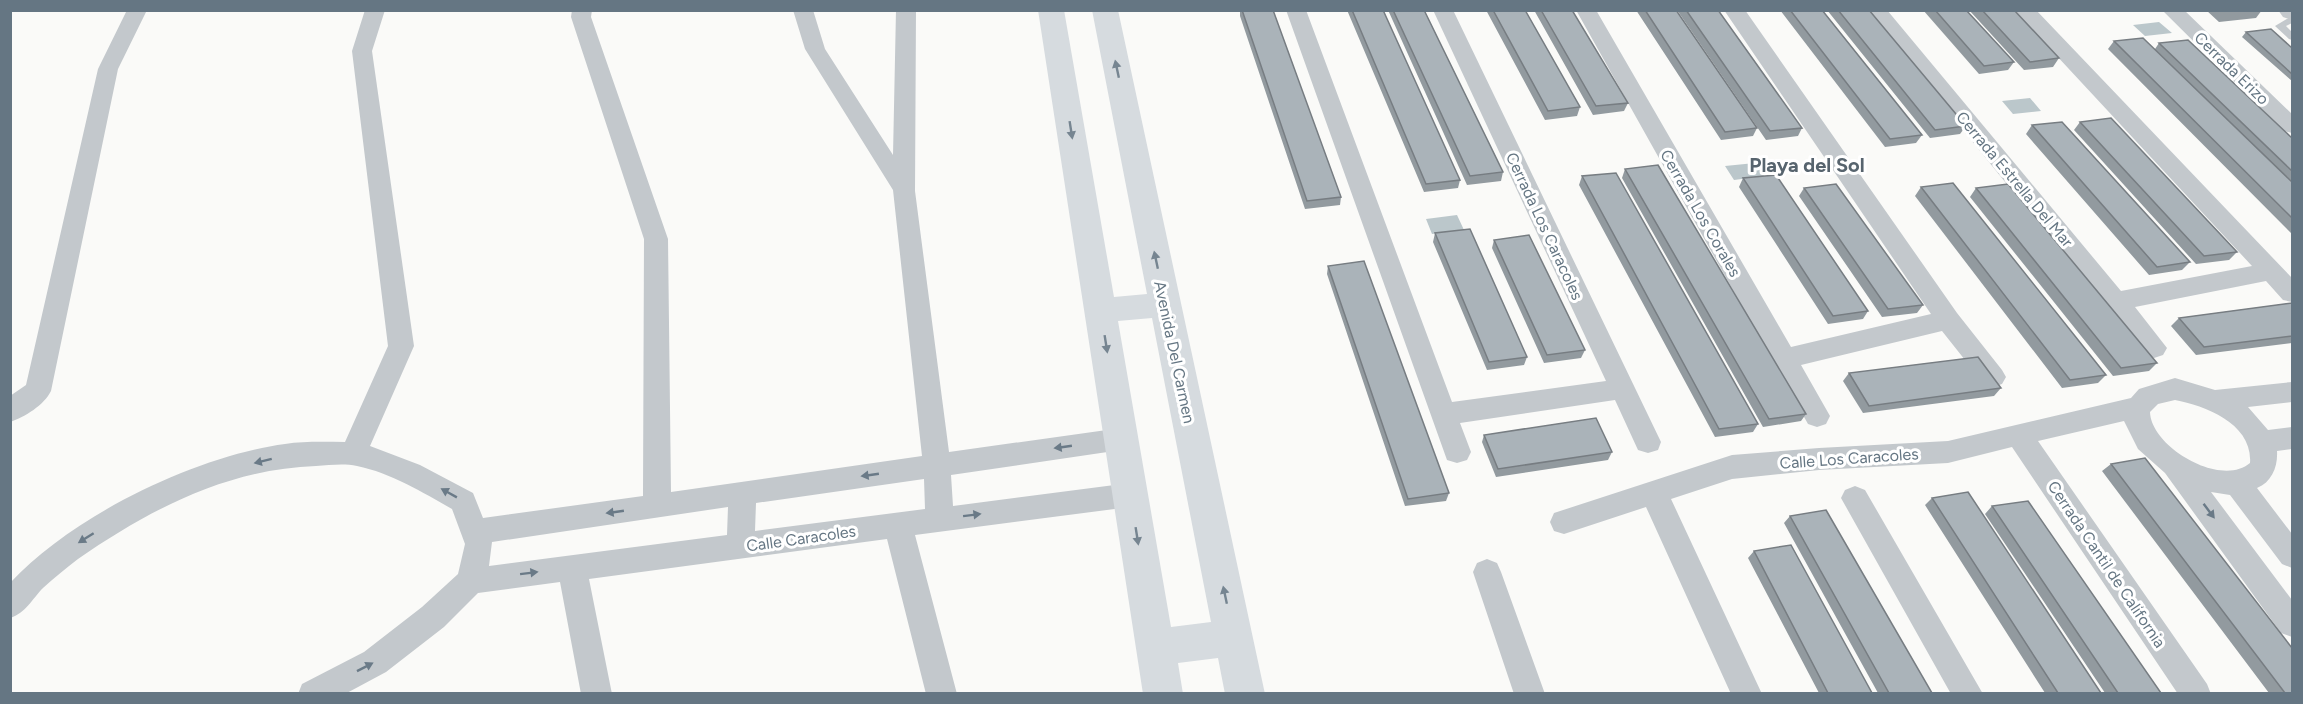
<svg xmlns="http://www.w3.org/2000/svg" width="2303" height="704" font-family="Figtree,sans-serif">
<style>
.water{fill:#bbc7cb}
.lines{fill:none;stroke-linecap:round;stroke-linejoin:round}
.service{fill:#c3c8cc;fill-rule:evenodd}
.minor{fill:#c3c8cc;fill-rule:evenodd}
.tertiary{fill:#c3c8cc;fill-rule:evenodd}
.secondary{fill:#d6dbdf;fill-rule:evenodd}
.wall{fill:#929a9f}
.building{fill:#aab3b9;stroke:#777d82;stroke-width:1.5}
.oneway{fill:#768591}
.oneway2{fill:#6a7a87}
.labels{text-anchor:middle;stroke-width:6;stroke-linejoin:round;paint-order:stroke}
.street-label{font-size:16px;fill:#657683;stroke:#fff}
.quarter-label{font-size:20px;font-weight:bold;fill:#57646e;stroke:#fff}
</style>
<rect width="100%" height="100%" fill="#fafaf8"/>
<path class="water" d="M 2159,22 L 2172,33 L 2145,36 L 2133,25 Z
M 2030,98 L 2041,111 L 2013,114 L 2002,101 Z
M 1755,163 L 1764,176 L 1734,180 L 1725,166 Z
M 1457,215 L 1464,230 L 1432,234 L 1426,219 Z"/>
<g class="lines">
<path class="service" d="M 2292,16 L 2292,23 L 2286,26 L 2292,32 L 2292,40 L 2289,39 L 2275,26 Z"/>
<path class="minor" d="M 127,10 L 147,10 L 118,69 L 51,391 C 44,405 25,417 10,422 L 10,396 L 26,385 L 98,69 Z
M 365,10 L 385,10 L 372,51 L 414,346 L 370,446 L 420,465 L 473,493 L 483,518 L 643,496 L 644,239 L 571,17 L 572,10 L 592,10 L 591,17 L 668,239 L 671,492 L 922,456 L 893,190 L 805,49 L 793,10 L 813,10 L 825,49 L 893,155 L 896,10 L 916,10 L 915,191 L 949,452 L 1121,428 L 1131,431 L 1134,439 L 1131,447 L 1121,450 L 951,475 L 953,506 L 1130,483 L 1140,487 L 1144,495 L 1140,503 L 1130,507 L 915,535 L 957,694 L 926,694 L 887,539 L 589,579 L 612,694 L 581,694 L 560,582 L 478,593 L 444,627 L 386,672 L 345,694 L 298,694 L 302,684 L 364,652 L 422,607 L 458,574 L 465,544 L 452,509 C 422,492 391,473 357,466 C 344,463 330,465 316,466 C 228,469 150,509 78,559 C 66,568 54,578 43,588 C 32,599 26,613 10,618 L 10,583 C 72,516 195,456 285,444 C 304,441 326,442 345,442 L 388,346 L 352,51 ZM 924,479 L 925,509 L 755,531 L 756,503 ZM 728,507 L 727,535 L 489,566 L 492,542 Z
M 1286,10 L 1306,10 L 1452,402 L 1606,381 L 1433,10 L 1453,10 L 1661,442 L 1658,450 L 1648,453 L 1638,450 L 1615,400 L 1460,423 L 1471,452 L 1467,460 L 1457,463 L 1447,460 Z
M 1576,10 L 1596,10 L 1791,347 L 1931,314 L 1724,10 L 1745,10 L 1957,313 L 2002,370 L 2006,377 L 2002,384 L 1993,387 L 1984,384 L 1942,331 L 1801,365 L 1830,416 L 1826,424 L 1817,427 L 1808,424 Z
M 1866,10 L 1887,10 L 2121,291 L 2252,266 L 2014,10 L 2036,10 L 2292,278 L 2292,302 L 2283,300 L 2266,281 L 2135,307 L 2167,348 L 2163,355 L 2154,358 L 2145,355 Z
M 2162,10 L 2184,10 L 2292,114 L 2292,133 L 2284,131 Z
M 2175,378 L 2215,390 L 2292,382 L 2292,402 L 2248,407 L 2268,430 L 2292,427 L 2292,449 L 2277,451 C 2278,466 2272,482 2257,488 L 2292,534 L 2292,568 L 2282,564 L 2230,495 L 2211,492 L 2292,600 L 2292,637 L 2281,633 L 2165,473 L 2138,449 L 2124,421 L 2038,441 L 2207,684 L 2211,694 L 2178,694 L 2012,447 L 1948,463 L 1819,470 L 1732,479 L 1671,499 L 1762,694 L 1731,694 L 1646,507 L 1564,534 L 1554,531 L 1550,522 L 1554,513 L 1732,455 L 1819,448 L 1948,441 L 2131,398 L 2139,389 ZM 2175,400 C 2206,406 2253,424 2250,463 C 2221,488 2151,447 2150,412 L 2158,404 Z
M 1855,486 L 1865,490 L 1983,694 L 1951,694 L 1841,498 L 1845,490 Z
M 1487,559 L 1497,563 L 1501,572 L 1545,694 L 1514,694 L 1473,572 L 1477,563 Z"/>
<path class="tertiary" d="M 2278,10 L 2292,10 L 2292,20 L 2283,17 Z"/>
<path class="secondary" d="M 1038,10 L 1064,10 L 1114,297 L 1147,294 L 1092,10 L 1118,10 L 1265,694 L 1225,694 L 1218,658 L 1178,663 L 1183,694 L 1143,694 ZM 1152,318 L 1211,622 L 1171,627 L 1118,321 Z"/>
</g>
<path class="wall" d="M 1240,10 L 1273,10 L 1341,197 L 1340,205 L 1305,209 L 1240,16 Z
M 1347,10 L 1383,10 L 1460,180 L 1458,188 L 1424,192 Z
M 1388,10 L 1424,10 L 1503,172 L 1501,181 L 1467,185 Z
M 1486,10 L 1525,10 L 1580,107 L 1577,116 L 1545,120 Z
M 1534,10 L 1572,10 L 1628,103 L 1624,111 L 1593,115 Z
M 1636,10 L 1676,10 L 1757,128 L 1753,136 L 1721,140 Z
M 1677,10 L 1718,10 L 1802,128 L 1798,136 L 1766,140 Z
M 1780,10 L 1822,10 L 1922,135 L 1916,143 L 1885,147 Z
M 1827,10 L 1869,10 L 1966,126 L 1960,134 L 1930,138 Z
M 1923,10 L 1966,10 L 2014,62 L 2008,70 L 1979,74 Z
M 1969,10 L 2014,10 L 2059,58 L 2053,67 L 2024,70 Z
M 2206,10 L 2262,10 L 2256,18 L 2219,22 Z
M 2246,32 L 2292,48 L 2292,81 L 2242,37 Z
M 2114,41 L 2155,49 L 2159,43 L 2292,138 L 2292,234 L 2108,49 Z
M 2080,122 L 2237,252 L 2229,260 L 2196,264 L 2074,130 Z
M 2032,125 L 2190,262 L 2182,270 L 2149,275 L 2026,134 Z
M 1625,169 L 1806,414 L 1801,421 L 1763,427 L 1622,178 Z
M 1582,176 L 1758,424 L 1753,432 L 1715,437 L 1579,185 Z
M 1743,178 L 1868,311 L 1863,319 L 1828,324 L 1739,187 Z
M 1921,187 L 2106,375 L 2098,383 L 2062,388 L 1915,196 Z
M 1804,188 L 1923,305 L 1917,313 L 1882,317 L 1799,196 Z
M 1976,188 L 2157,363 L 2149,371 L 2113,376 L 1970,197 Z
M 1435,233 L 1527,357 L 1524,365 L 1487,370 L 1433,242 Z
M 1494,240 L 1585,350 L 1581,358 L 1544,363 L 1492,248 Z
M 1328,266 L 1449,493 L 1446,501 L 1405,506 L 1327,274 Z
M 2292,303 L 2292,343 L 2196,355 L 2171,326 L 2179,318 Z
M 1849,373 L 2001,388 L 1994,396 L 1863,413 L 1843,381 Z
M 1484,435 L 1612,452 L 1608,460 L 1496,477 L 1482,442 Z
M 2111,464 L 2292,693 L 2269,693 L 2102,471 Z
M 1932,498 L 2101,693 L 2045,693 L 1925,505 Z
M 1992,506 L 2161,693 L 2105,693 L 1985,514 Z
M 1790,516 L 1932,693 L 1878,693 L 1784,523 Z
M 1754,551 L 1872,693 L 1819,693 L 1748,558 Z"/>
<path class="building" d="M 1242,10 L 1273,10 L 1341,197 L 1307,201 Z
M 1352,10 L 1383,10 L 1460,180 L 1426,184 Z
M 1393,10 L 1424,10 L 1503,172 L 1470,176 Z
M 1493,10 L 1525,10 L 1580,107 L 1548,111 Z
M 1541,10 L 1572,10 L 1628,103 L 1596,106 Z
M 1645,10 L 1676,10 L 1757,128 L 1725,132 Z
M 1686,10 L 1718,10 L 1802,128 L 1770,131 Z
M 1790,10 L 1822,10 L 1922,135 L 1890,139 Z
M 1838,10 L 1869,10 L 1966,126 L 1935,130 Z
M 1935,10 L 1966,10 L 2014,62 L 1984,66 Z
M 1982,10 L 2014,10 L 2059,58 L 2030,62 Z
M 2271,29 L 2292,48 L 2292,74 L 2246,32 Z
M 2143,38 L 2292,182 L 2292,218 L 2114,41 Z
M 2188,40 L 2292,138 L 2292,171 L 2159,43 Z
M 2111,118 L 2237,252 L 2204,256 L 2080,122 Z
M 2062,122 L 2190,262 L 2157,267 L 2032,125 Z
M 1658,165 L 1806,414 L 1769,419 L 1625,169 Z
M 1616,173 L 1758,424 L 1719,429 L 1582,176 Z
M 1776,175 L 1868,311 L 1833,316 L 1743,178 Z
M 1953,183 L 2106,375 L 2070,380 L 1921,187 Z
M 1836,184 L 1923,305 L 1888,309 L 1804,188 Z
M 2008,184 L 2157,363 L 2121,368 L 1976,188 Z
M 1470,229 L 1527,357 L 1489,362 L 1435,233 Z
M 1529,235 L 1585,350 L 1547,355 L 1494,240 Z
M 1364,261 L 1449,493 L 1408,499 L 1328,266 Z
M 2292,303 L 2292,336 L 2204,347 L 2179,318 Z
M 1978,357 L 2001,388 L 1869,406 L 1849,373 Z
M 1596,418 L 1612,452 L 1498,469 L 1484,435 Z
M 2145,458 L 2292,648 L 2292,693 L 2285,693 L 2111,464 Z
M 1968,492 L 2101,693 L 2058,693 L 1932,498 Z
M 2028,501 L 2161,693 L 2118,693 L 1992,506 Z
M 1826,510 L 1932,693 L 1889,693 L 1790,516 Z
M 1791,545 L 1872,693 L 1828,693 L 1754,551 Z"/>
<defs><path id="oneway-solid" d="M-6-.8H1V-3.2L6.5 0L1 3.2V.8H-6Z" transform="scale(1.5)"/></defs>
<g class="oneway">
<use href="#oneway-solid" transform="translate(1117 69) rotate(-102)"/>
<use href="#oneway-solid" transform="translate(1071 130) rotate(81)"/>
<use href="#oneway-solid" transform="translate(1156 260) rotate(-102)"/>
<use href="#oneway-solid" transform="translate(1106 344) rotate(81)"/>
<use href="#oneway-solid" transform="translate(1137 536) rotate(81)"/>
<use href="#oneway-solid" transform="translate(1225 595) rotate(-102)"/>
</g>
<g class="oneway2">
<use href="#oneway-solid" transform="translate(1063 447) rotate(172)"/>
<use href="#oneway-solid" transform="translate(263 461) rotate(166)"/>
<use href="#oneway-solid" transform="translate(870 475) rotate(172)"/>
<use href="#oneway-solid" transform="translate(449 493) rotate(-151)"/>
<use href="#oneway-solid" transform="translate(2209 511) rotate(53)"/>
<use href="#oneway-solid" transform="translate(615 512) rotate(172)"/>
<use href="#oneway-solid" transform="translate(972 515) rotate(-7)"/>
<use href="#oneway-solid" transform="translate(86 538) rotate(148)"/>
<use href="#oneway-solid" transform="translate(529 573) rotate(-7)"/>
<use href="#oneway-solid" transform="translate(365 667) rotate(-27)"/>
</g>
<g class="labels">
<g class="street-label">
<text transform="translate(2232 68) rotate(44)" y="6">Cerrada Erizo</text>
<text transform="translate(2015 179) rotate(50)" y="6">Cerrada Estrella Del Mar</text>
<text transform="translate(1701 213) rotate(60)" y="6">Cerrada Los Corales</text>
<text transform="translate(1545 226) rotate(65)" y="6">Cerrada Los Caracoles</text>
<text transform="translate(1175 352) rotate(78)" y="6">Avenida Del Carmen</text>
<text transform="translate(1849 458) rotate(-4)" y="6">Calle Los Caracoles</text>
<text transform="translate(801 538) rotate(-8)" y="6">Calle Caracoles</text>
<text transform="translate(2107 564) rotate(56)" y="6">Cerrada Cantil de California</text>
</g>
<g class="quarter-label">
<text x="1807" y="172">Playa del Sol</text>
</g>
</g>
<rect width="2303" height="704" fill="none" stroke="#657683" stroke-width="24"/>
</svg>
